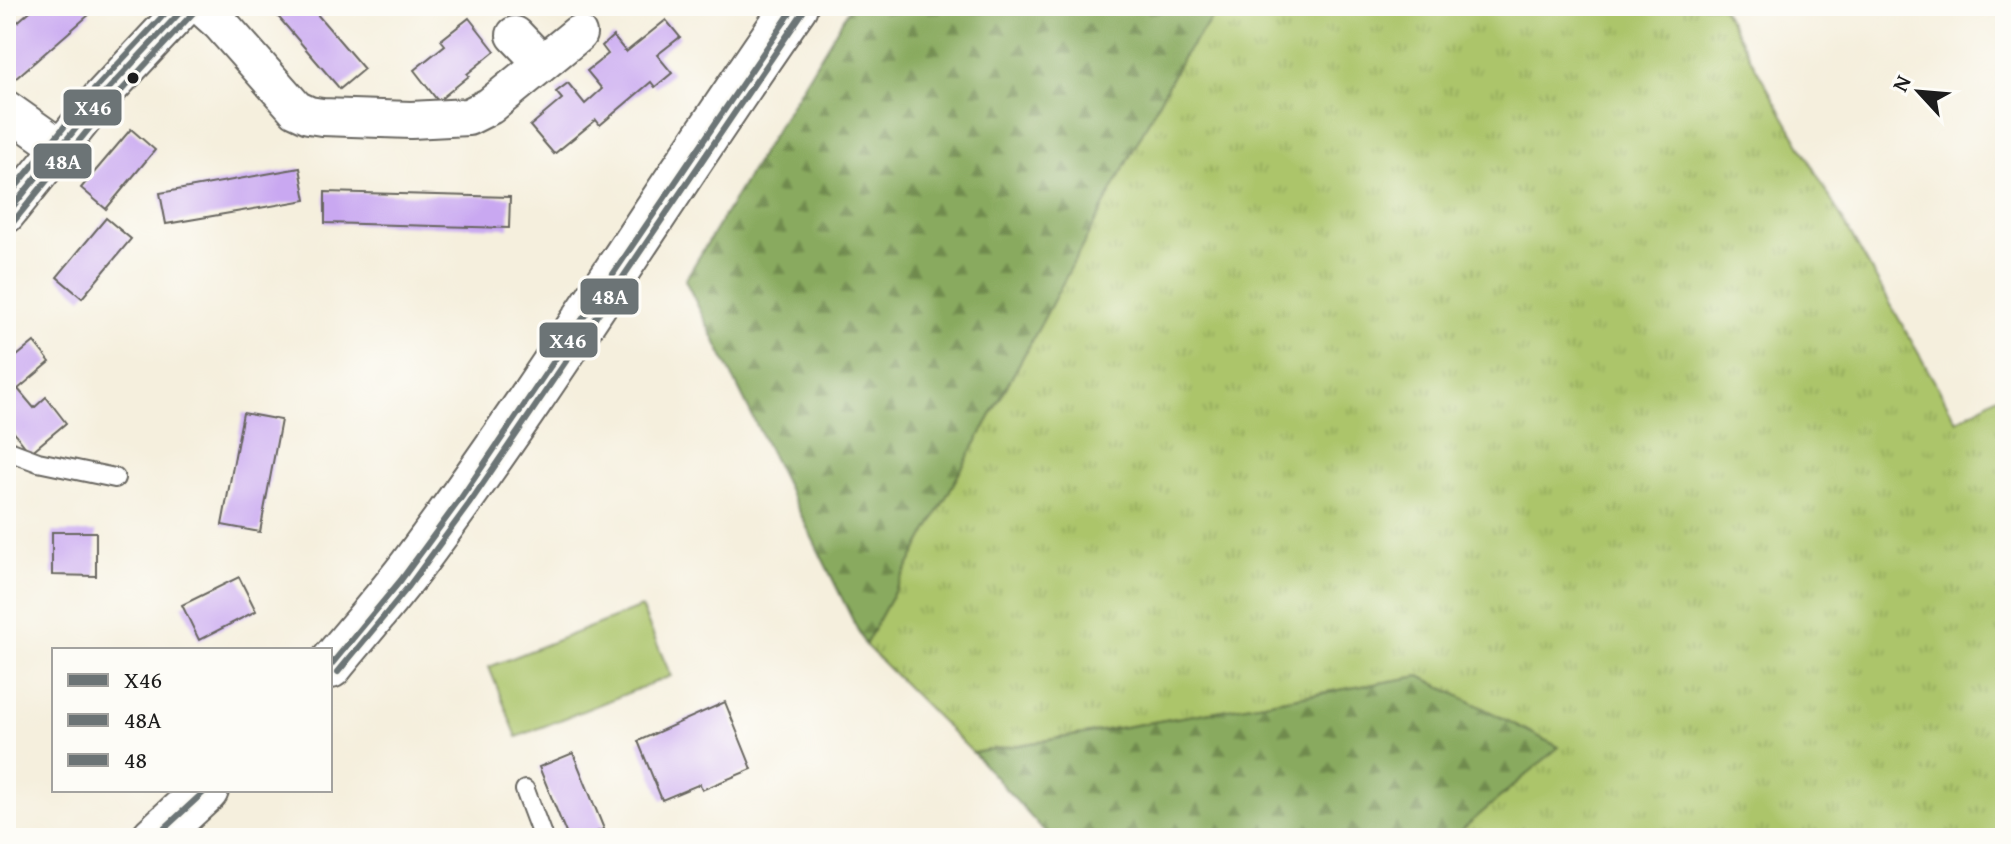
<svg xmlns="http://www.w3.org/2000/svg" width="2011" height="844" font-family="'Gentium Book Plus',serif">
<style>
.grass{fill:url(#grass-tufts);stroke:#647044;stroke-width:2}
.forest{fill:url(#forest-firs);stroke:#52633e;stroke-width:2}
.park{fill:#acc56b;stroke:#647044;stroke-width:2}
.building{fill:#c9a8f1}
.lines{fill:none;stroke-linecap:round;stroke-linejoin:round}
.service-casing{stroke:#686660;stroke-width:22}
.minor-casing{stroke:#686660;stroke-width:40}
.secondary-casing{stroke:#686660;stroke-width:48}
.service{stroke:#fff;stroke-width:18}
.minor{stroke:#fff;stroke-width:36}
.secondary{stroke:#fff;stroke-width:44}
.bus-1-casing{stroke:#fdfcf7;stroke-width:12}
.bus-2-casing{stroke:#fdfcf7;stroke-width:12}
.bus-3-casing{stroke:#fdfcf7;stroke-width:12}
.bus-1{stroke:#6c7476;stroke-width:6}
.bus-2{stroke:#6c7476;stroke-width:6}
.bus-3{stroke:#6c7476;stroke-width:6}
.bus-dot{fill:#1c1c1c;stroke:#fdfcf7;stroke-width:3}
.line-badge{stroke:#fdfcf7;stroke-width:3}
.badge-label{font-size:22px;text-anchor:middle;font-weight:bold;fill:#fff}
</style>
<defs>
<pattern id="grass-tufts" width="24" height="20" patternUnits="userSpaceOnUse" patternTransform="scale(2)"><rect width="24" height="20" fill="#acc56b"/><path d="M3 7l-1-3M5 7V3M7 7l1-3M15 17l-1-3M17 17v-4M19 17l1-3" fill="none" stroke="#93a95c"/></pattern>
<pattern id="forest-firs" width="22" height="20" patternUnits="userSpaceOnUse" patternTransform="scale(2)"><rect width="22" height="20" fill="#89aa5f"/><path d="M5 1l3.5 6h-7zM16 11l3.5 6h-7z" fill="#6f8a4e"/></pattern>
</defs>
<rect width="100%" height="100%" fill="#fdfcf7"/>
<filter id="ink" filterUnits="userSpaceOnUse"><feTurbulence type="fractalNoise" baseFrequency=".0125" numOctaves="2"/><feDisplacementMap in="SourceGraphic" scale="16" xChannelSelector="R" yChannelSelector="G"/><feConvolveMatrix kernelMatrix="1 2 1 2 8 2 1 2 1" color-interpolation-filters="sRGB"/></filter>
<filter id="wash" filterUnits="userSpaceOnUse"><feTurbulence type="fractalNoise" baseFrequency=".006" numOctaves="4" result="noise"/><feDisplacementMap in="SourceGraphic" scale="32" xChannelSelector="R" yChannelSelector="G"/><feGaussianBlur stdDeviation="1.8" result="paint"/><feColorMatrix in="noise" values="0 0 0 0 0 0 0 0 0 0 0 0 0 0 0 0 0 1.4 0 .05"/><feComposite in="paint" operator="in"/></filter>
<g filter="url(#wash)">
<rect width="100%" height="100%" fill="#f5efdd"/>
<path class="grass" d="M 1221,6 L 1721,6 L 1957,421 L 2005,391 L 2005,838 L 1452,838 L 1558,747 L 1420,676 L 973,753 L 865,645 L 1042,322 L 1182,58 Z"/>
<path class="forest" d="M 851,6 L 1221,6 L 1182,58 L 1042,322 L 865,645 L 685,280 Z
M 1420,676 L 1559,747 L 1452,838 L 1050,838 L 973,753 Z"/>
<path class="park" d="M 641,607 L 671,676 L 517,737 L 489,667 Z"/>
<g id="blocks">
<path class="building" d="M 36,6 L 83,6 L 90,14 L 15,79 L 6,69 L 6,32 Z
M 269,6 L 310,6 L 364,69 L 340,89 Z
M 469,18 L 495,51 L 467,74 L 469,76 L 438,101 L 414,70 L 445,45 L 441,40 Z
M 666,20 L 680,37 L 657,55 L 672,73 L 655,87 L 651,82 L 600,125 L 596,120 L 554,154 L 530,126 L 562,99 L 556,92 L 568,83 L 585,104 L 602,89 L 587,71 L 608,54 L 602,46 L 613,36 L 626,52 Z
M 131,129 L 155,150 L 106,209 L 81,188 Z
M 300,168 L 306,200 L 166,224 L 160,193 Z
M 325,192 L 510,197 L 509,228 L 325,223 Z
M 106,218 L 131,239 L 82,298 L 57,277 Z
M 34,342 L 50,362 L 18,389 L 34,408 L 46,397 L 66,423 L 30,453 L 6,422 L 6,365 Z
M 243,413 L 281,420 L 260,532 L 222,525 Z
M 52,532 L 96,532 L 96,576 L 52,575 Z
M 239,577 L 256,611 L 199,640 L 182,605 Z
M 725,702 L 752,769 L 702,790 L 700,784 L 662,800 L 638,741 Z
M 573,753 L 604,829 L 582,838 L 568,838 L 539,767 Z"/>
</g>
</g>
<g filter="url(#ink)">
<use href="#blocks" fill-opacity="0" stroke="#686660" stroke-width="2"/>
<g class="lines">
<defs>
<path id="service" d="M 6,450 L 38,462 L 115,478
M 525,790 L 543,838"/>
<path id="minor" d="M 201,6 L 220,23 L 296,109 L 309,115 L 322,117 L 411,120 L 468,117 L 490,106 L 578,34
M 515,35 L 542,63
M 6,109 L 61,148
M 6,215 L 101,97 L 186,6"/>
<path id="secondary" d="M 330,666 C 357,633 385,601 411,567 C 547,385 665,192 795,6
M 154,838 L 206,790"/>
</defs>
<use href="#service" class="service-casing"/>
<use href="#minor" class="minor-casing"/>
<use href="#secondary" class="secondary-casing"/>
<use href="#service" class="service"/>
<use href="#minor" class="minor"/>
<use href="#secondary" class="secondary"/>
<defs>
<path id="bus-1" d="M 6,215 L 101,97 L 186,6
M 330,666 L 401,580 L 461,498 L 795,6
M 154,838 L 206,790"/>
<path id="bus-2" d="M 14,221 L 109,104 L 193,13
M 338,672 L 409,586 L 469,504 L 803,12"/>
<path id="bus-3" d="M 6,199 L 93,91 L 172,6"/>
</defs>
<use href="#bus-1" class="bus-1-casing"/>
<use href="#bus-2" class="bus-2-casing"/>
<use href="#bus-3" class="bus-3-casing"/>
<use href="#bus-1" class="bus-1"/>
<use href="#bus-2" class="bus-2"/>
<use href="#bus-3" class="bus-3"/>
</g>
</g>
<circle class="bus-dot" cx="133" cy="78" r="7"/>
<g class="line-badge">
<rect x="62" y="88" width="61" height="39" rx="8" fill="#6c7476"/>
<rect x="32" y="142" width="61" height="38" rx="8" fill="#6c7476"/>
<rect x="579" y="277" width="61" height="39" rx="8" fill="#6c7476"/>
<rect x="538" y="321" width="61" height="38" rx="8" fill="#6c7476"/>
</g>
<g class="badge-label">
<text x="93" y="115">X46</text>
<text x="63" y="169">48A</text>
<text x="610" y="304">48A</text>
<text x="568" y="348">X46</text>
</g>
<rect width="2011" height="844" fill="none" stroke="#fdfcf7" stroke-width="32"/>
<rect x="52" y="648" width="280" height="144" fill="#fdfcf7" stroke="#a3a29f" stroke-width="2"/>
<rect x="68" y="674" width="40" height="12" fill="#6c7476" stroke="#a3a29f" stroke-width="2"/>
<text x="124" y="688" font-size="24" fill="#1c1c1c">X46</text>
<rect x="68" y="714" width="40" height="12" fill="#6c7476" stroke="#a3a29f" stroke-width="2"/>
<text x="124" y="728" font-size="24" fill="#1c1c1c">48A</text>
<rect x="68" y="754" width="40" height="12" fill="#6c7476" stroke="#a3a29f" stroke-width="2"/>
<text x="124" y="768" font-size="24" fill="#1c1c1c">48</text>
<g transform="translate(1919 92) rotate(296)" stroke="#fdfcf7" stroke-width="6" paint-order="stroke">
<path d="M0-6L14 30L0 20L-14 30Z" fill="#1c1c1c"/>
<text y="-12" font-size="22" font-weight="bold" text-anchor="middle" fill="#1c1c1c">N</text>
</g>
</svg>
